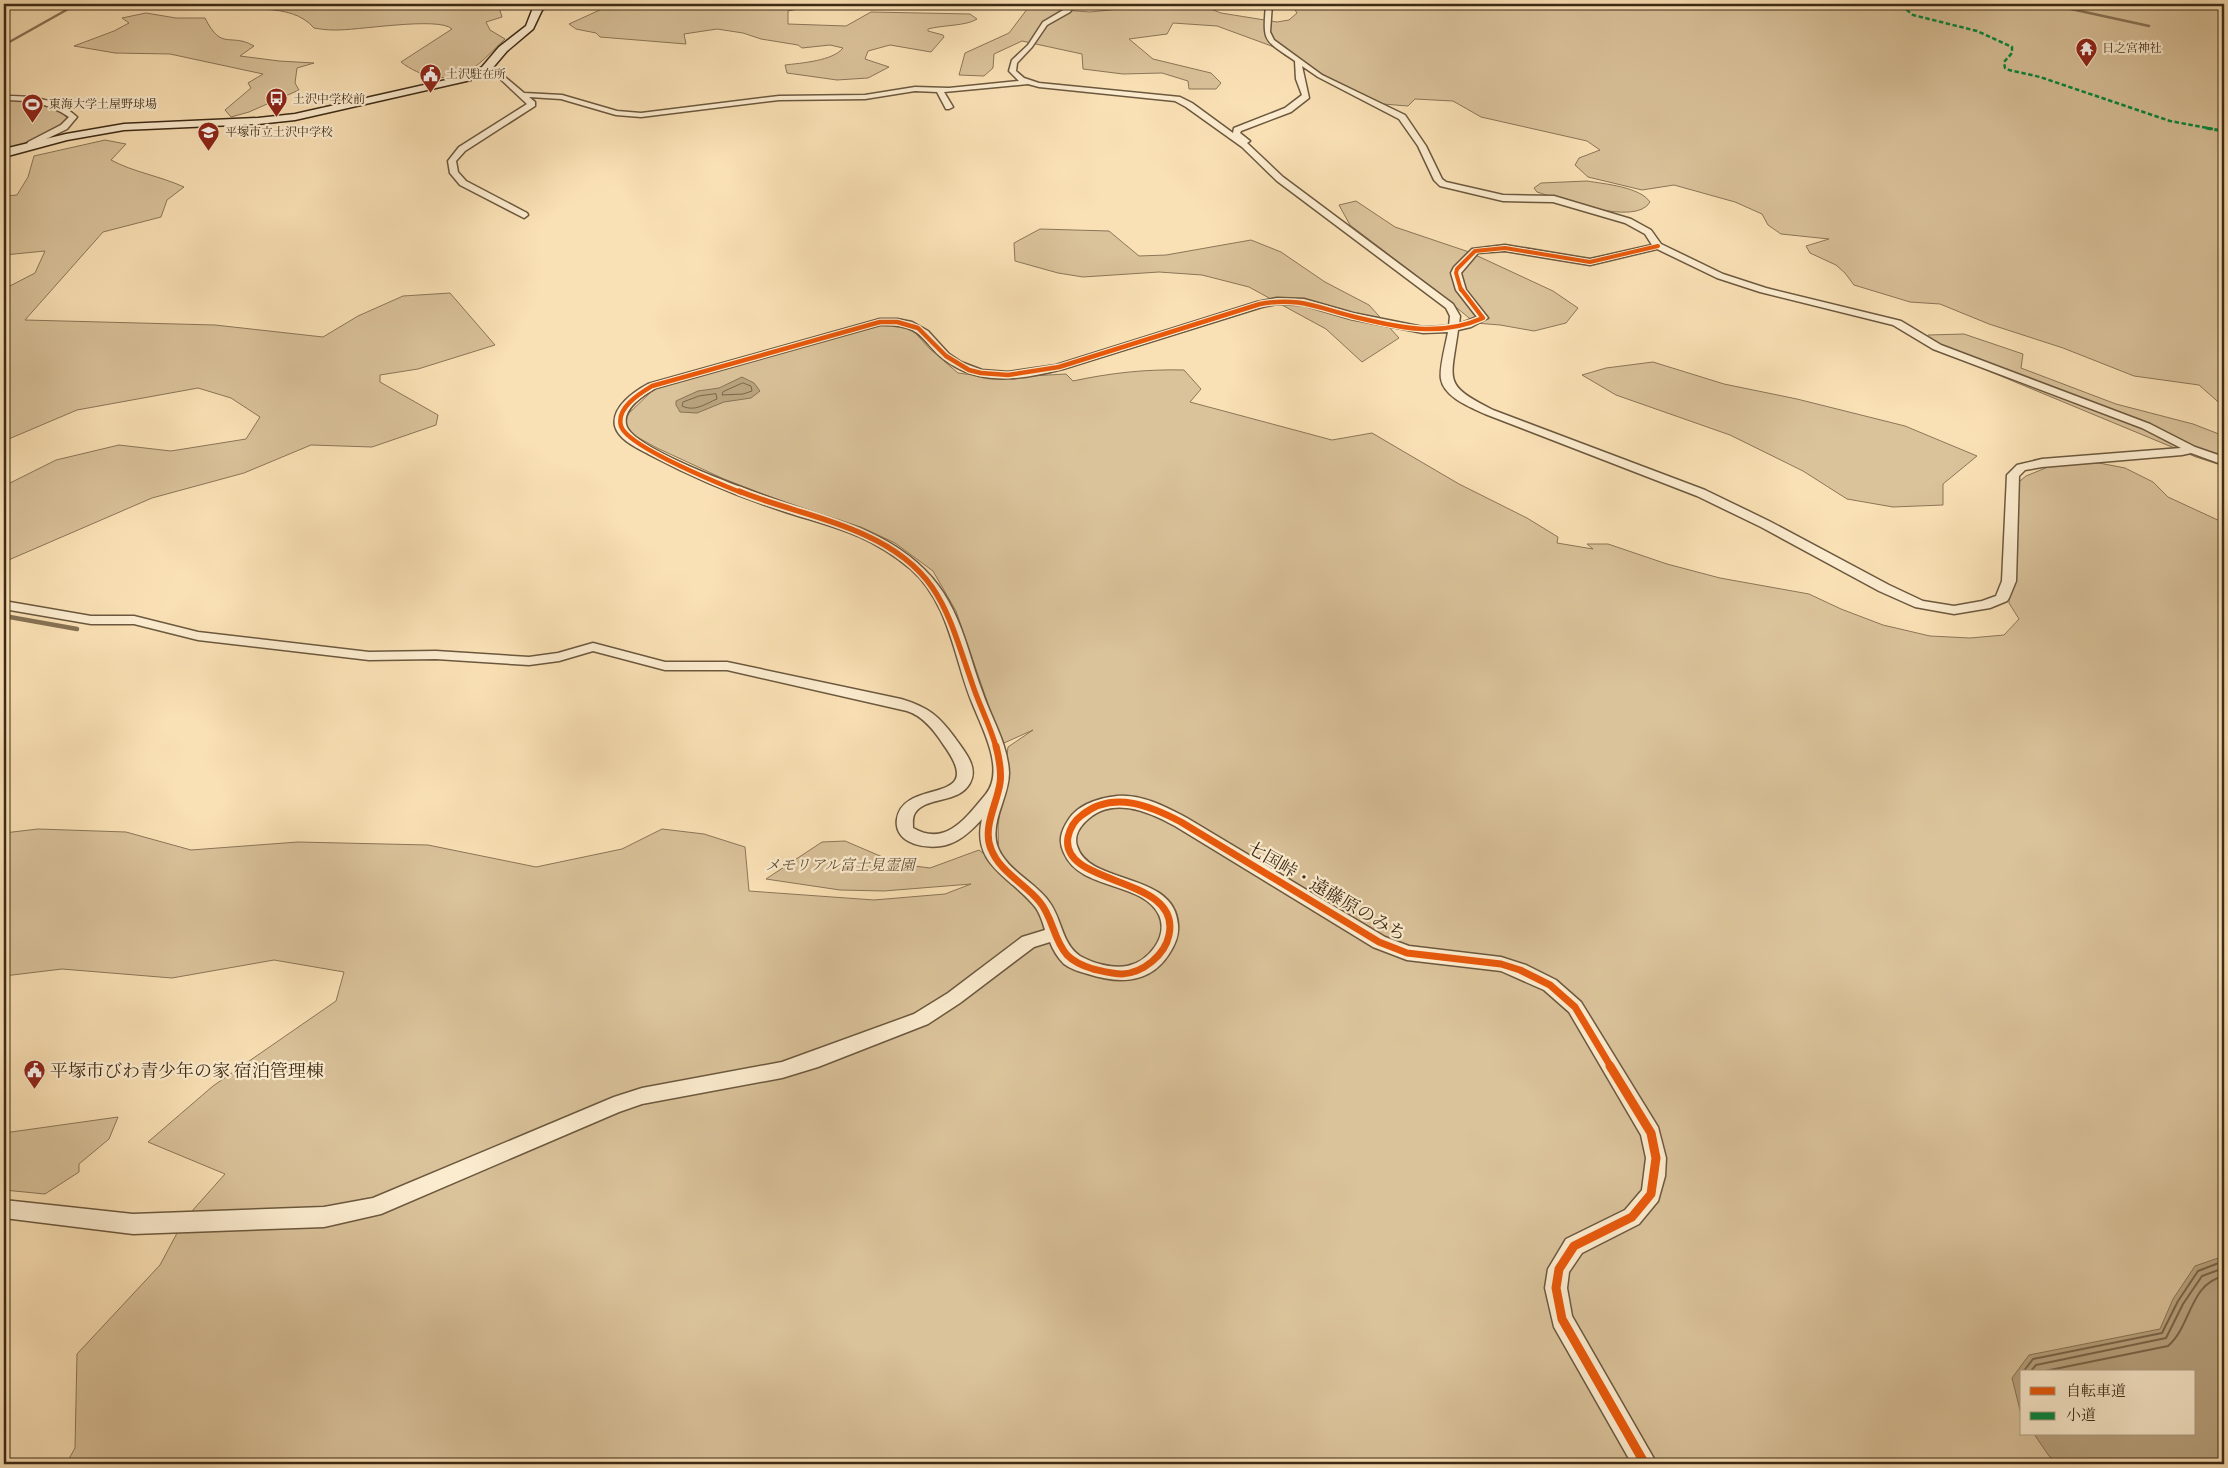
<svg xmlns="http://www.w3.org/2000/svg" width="2228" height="1468" font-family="'IM FELL Great Primer','Noto Serif JP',serif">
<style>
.green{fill:#dac29a;stroke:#8b7658;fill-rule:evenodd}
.water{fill:#b9a37f;stroke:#877355}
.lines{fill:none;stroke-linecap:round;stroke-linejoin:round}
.shore-far1{stroke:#7a664a;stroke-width:1}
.shore{stroke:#7a664a;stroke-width:2}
.stream-far1{stroke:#877355;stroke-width:2.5}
.stream{stroke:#877355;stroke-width:4.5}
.street-casing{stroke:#6c583e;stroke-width:3}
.secondary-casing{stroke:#3c2a16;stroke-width:3}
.street{fill:#fceccf;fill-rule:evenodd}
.secondary{fill:#fceccf;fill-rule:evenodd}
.quiet-far1{stroke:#00873e;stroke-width:2.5;stroke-dasharray:4.5 2.5;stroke-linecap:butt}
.quiet{stroke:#00873e;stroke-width:3;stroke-dasharray:5.5 3;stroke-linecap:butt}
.cycleway-far4-casing{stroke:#fceccf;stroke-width:5.5}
.cycleway-far3-casing{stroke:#fceccf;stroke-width:7}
.cycleway-far2-casing{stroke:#fceccf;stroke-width:9}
.cycleway-far1-casing{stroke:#fceccf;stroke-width:10}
.cycleway-casing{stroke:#fceccf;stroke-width:12}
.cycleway-far4{stroke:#e8590c;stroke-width:4}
.cycleway-far3{stroke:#e8590c;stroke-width:4.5}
.cycleway-far2{stroke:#e8590c;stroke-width:5.5}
.cycleway-far1{stroke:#e8590c;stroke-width:7}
.cycleway{stroke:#e8590c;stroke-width:9}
.labels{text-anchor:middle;stroke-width:4.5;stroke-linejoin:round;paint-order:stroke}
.far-poi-label{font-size:12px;fill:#3c2a16;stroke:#fceccf;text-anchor:start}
.park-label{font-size:15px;font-style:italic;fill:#645037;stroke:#fceccf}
.near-street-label{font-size:18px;fill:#3c2a16;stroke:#fceccf}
.near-poi-label{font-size:18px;fill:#3c2a16;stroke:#fceccf;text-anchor:start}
</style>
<rect width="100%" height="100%" fill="#fae1b5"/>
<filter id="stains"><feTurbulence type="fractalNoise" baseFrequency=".004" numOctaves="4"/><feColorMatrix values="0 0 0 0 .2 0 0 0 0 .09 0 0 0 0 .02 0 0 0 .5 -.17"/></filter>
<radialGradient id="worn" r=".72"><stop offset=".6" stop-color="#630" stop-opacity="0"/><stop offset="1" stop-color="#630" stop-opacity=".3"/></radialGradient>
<path class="green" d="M 211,4 L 498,4 L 502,17 L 486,22 L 490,30 L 505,39 C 494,49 483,62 470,70 C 448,84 420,77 401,62 L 452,29 C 439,16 356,31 333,30 C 327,30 320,29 314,28 C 290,0 243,14 211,4 Z
M 613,4 L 822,4 L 788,11 L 788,24 L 846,26 L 871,12 L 970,14 L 977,19 C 967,26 942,25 928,29 L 928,31 L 943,35 L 944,37 L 931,52 L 890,45 L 868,51 L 865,59 L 889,67 L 868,78 L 837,80 L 787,73 L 785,65 C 801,63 833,61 843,48 L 830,45 L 802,48 L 798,45 L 761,39 L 743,33 L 717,29 L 684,34 L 686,44 L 600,37 L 596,33 L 576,29 L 569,24 Z
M 1031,4 L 1064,4 L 1063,10 L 1090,12 L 1157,5 L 1201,5 L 1221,13 L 1277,22 L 1289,20 L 1297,13 L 1291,4 L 2224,4 L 2224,407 L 2199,385 L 2134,376 L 2063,348 L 1989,324 L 1940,304 L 1910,302 L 1854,285 L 1845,273 L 1836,265 L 1810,253 L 1806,246 L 1829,239 L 1781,234 L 1768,225 L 1762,214 L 1735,202 L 1674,185 L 1642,190 L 1588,177 L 1575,165 L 1579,158 L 1600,150 L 1587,141 L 1481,117 L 1453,101 L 1415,99 L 1408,106 L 1383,104 L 1284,55 L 1285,51 L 1217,26 L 1173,23 L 1167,34 L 1129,39 L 1153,59 L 1211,73 L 1221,83 L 1216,89 L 1189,89 L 1188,81 L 1162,73 L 1123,74 L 1083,69 L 1082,54 L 1022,41 L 994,54 L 993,68 L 984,76 L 959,75 L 965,53 L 1009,33 Z
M 146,13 L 176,18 L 205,18 C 222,52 230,32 254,46 L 240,56 L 279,61 L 314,63 L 297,68 L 295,83 L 299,90 L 249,112 L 231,117 L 225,110 L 251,88 L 248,83 L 263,74 L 170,54 L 115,53 L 74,46 L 114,31 L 129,23 L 122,18 Z
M 4,99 C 25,99 52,101 67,118 C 51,135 26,145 4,152 Z
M 105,140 L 126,144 L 111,160 C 133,172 160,176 184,187 L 167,200 L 161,217 L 103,232 L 25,320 L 215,325 L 323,337 L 358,316 L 403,296 L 450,293 L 495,345 L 418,369 L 380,375 L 380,382 L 438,415 L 436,425 L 372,447 L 311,445 L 244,473 L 152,498 L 4,562 L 4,486 L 56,460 L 119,445 L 171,451 L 246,439 L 260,417 L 231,398 L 198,388 L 77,410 L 4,441 L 4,289 L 35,273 L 45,251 L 4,255 L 4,196 L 17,195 L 28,177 L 34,156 Z
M 1587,181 C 1605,184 1640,187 1650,202 C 1636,227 1559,199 1537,192 L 1534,188 L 1541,183 Z
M 1356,201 L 1395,227 L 1469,252 L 1553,291 L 1578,308 L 1566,323 L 1534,331 L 1500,325 L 1475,323 L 1433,288 L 1350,225 L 1339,205 Z
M 1040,229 L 1109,231 L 1139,256 L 1166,255 L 1251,240 L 1281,252 L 1325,282 L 1369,305 L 1399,338 L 1362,362 L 1326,329 L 1249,287 L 1202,275 L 1159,272 L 1083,277 L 1058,273 L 1015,261 L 1014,243 Z
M 890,323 L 909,326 L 930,349 L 958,373 L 996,378 L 1066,374 L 1073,381 C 1110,373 1146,369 1184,370 L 1201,389 L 1190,402 L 1332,440 L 1372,433 L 1459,484 L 1527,518 L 1558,537 L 1557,543 L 1593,549 L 1587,544 L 1608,544 L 1667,564 L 1720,578 L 1809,594 L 1841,609 L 1883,625 L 1930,636 L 1970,638 L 2004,635 L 2019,619 L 2009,603 L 2014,486 L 2026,476 L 2053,465 L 2099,463 L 2125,468 L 2153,482 L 2168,497 L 2222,522 L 2224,526 L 2224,1464 L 66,1464 L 75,1448 L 77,1354 L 160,1265 L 184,1220 L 225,1174 L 148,1142 L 213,1086 L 336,1001 L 344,972 L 274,960 L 172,978 L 62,969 L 4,976 L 4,833 L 38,829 L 126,832 L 191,850 L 298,842 L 428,845 L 536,867 L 622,849 L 662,829 L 704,834 L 745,847 L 749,891 L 874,900 L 945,894 L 971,884 L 884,891 L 840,890 L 766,879 L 822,842 L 845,841 L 899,864 L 930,868 L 979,850 L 993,861 L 999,874 L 998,826 L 1008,747 L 1033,730 L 1004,743 L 997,730 L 956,611 L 933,571 L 895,543 L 861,527 L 807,511 L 724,479 L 657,448 L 628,432 L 624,422 L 626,416 L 654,389 L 702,373 L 858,329 ZM 2022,1372 L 2194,1372 L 2194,1434 L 2022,1434 Z
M 1964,334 L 2023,354 L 2021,368 L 2116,404 L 2193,424 L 2224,436 L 2224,466 L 2196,457 L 1938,350 L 1926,340 L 1928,335 Z
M 1653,362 L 1724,384 L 1797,399 L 1905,426 L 1977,456 L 1943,484 L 1943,505 L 1893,507 L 1847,499 L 1803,471 L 1730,435 L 1616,395 L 1582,375 L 1606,368 Z
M 118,1117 L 109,1139 L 79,1164 L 79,1172 L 45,1194 L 4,1190 L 4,1133 Z"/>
<path class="water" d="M 742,377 L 754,383 L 760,391 L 751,398 L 724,402 L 697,413 L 680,412 L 676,405 L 676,401 L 698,391 L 719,388 Z
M 2224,1256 L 2224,1464 L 2060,1464 L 2049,1456 L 2034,1434 L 2194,1434 L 2194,1372 L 2022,1372 L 2022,1418 L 2012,1378 L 2029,1355 L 2160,1329 L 2173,1299 L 2195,1266 Z"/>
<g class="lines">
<path class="shore-far1" d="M 743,383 L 751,386 L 752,391 L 743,394 L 722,395 L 723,392 Z
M 716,394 L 717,399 C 705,404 695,412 682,406 L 683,402 L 699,396 Z"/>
<path class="shore" d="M 2023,1372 L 2033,1359 L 2162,1333 L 2178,1301 L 2198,1271 L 2224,1261
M 2030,1372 L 2036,1365 L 2166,1338 L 2183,1304 L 2202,1276 L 2224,1268
M 2040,1372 L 2168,1346 C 2192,1325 2189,1284 2224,1276"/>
<path class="stream-far1" d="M 2048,4 L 2149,26
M 4,45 L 77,4"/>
<path class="stream" d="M 4,616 L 77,629"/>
<defs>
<path id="street" d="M 1069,4 L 1075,4 L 1070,12 L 1047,25 L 1032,47 L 1017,63 L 1016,71 L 1024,78 L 1039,83 L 1180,97 L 1192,103 L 1233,133 L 1234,128 L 1285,108 L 1302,95 L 1296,79 L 1295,61 C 1263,39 1263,43 1266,4 L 1272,4 L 1270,32 L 1274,40 L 1322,75 L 1405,115 L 1426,146 L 1442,179 L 1446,182 L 1503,195 L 1554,196 L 1631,219 L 1651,230 L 1661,244 L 1723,274 L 1766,288 L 1901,321 L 1941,345 L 2150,424 L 2195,447 L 2224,457 L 2224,465 L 2191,453 L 2182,455 L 2042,467 L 2025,470 L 2019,476 L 2016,581 L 2009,598 L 2007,601 L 1990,608 L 1954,614 L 1915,607 L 1879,591 L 1761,527 L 1697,496 L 1485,414 C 1470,407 1444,397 1441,379 C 1439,368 1446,344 1448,332 L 1423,333 L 1351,319 L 1303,305 L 1277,304 L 1262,307 L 1063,369 C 1028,378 987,386 954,366 C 919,346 930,324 880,325 L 656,388 C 644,395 623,408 626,424 C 630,453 799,508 830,518 C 882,534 929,559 953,610 C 966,636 972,665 982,691 C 991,718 1008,744 1009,773 C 1009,797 990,821 997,845 C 1005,870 1036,882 1050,903 C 1062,920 1062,944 1080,956 C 1092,963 1113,969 1127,966 C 1148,962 1169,937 1159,915 C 1143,881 1080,891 1064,853 C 1058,841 1061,831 1069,819 C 1079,804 1100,798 1117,796 C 1142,794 1166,807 1187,818 L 1385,937 L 1409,946 L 1501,957 L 1526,965 L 1556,980 L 1581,1002 L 1658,1127 L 1666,1158 L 1665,1176 L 1658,1201 L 1639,1224 L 1582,1253 L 1569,1272 L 1567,1288 L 1572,1316 L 1657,1464 L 1632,1464 L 1554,1327 L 1545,1288 L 1548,1269 L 1566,1239 L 1625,1210 L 1642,1190 L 1646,1158 L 1641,1135 L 1569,1012 L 1544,990 L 1501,971 L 1407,960 L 1373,947 L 1175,826 C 1148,811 1111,795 1085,822 C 1079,828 1074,837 1077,846 C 1089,886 1175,871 1178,925 C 1179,936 1175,945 1169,954 C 1150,984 1119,984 1088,974 C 1080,972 1071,969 1064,964 C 1058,958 1053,950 1050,942 L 1034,947 L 960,1003 L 928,1024 L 818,1067 L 782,1078 L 642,1104 L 619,1112 L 381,1214 L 324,1227 L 133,1234 L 4,1218 L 4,1200 L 133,1214 L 324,1207 L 373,1198 L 614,1097 L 642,1088 L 782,1062 L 914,1014 L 948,993 L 1022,937 L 1045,930 C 1043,923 1040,914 1036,908 C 1012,877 971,866 982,819 C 973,829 962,840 949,844 C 930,851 893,845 897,819 C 904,776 990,808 943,744 C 934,730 923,716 907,711 L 727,670 L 665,670 L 593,651 L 559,661 L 529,665 L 436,659 L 369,660 L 198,640 L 134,624 L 91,624 L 4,609 L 4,601 L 91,616 L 134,616 L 198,632 L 369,652 L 436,651 L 529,657 L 558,653 L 593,643 L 665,662 L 727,662 L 901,699 C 928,707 939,716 955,738 C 964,751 979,767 970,783 C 959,804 926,796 915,813 C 912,818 913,823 913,828 C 946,847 966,818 986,794 C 1005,770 983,730 973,705 C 954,660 950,603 911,569 C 895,556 878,545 860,537 C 833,525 805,519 777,509 C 734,495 692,477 652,456 C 640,449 619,441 615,426 C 611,407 635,391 648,384 L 880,319 L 897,319 L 912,322 L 928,331 L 949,354 L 961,362 L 982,370 L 1008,372 L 1056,365 L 1257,302 L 1277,298 L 1304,299 L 1353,313 L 1423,327 L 1449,326 L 1450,316 L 1446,308 L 1277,181 L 1242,147 L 1186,107 L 1175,101 L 1039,87 L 1028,84 L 944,92 L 953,107 L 949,109 L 946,109 L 937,92 L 915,91 L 865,99 L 779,100 L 641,117 L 616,115 L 561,99 L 529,97 L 535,102 L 535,106 L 465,151 L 456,161 L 458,172 L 466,181 L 527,213 L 528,215 L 524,218 L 460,185 L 450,173 L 448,161 L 459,147 L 527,104 L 495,74 L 484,70 L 484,68 L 499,72 L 524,93 L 562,95 L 617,111 L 641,113 L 779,96 L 865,95 L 915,87 L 949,88 L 1019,81 L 1009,71 L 1012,60 L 1028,45 L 1043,22 L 1065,9 ZM 1302,66 L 1318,77 L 1399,119 L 1418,146 L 1434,180 L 1440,186 L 1503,201 L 1553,202 L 1625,223 L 1645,234 L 1652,245 L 1590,259 L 1505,245 L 1472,249 L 1454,267 L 1451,273 L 1456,290 L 1477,317 L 1459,324 L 1460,316 L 1453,304 L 1283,177 L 1247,143 L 1250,141 L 1240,133 L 1241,131 L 1291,112 L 1309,98 ZM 1657,249 L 1717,278 L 1760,292 L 1893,325 L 1933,349 L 2142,428 L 2181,448 L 2042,459 L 2017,465 L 2007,475 L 2002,581 L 1996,596 L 1982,601 L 1954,606 L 1923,601 L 1889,585 L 1769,521 L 1705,490 L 1493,410 C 1442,384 1451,382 1458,330 L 1471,327 L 1488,318 L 1466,290 L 1461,273 L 1478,253 L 1505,251 L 1590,265 Z
M 4,96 C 29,96 58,98 77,117 L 67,129 L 36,144 L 36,147 L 30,147 L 27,144 L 28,142 L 61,125 L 69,117 C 49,103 27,100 4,100 Z"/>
<path id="secondary" d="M 539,4 L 551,4 L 542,10 L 533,29 L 507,51 L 490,71 L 471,80 L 295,120 L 258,124 L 124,130 L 67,140 L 4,157 L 4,149 L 66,134 L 124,124 L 258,118 L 295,114 L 464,76 L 482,67 L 499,47 L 526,26 L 533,8 Z"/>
</defs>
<use href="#street" class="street-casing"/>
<use href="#secondary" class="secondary-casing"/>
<use href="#street" class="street"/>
<use href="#secondary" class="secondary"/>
<path class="quiet-far1" d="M 1894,4 L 1903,7 L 1913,15 L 1977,31 L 2012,47 L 2012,53 L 2004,62 L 2005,68 L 2009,70 L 2040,77 L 2170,121 L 2213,129"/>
<path class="quiet" d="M 2206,128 L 2224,131"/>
<defs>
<path id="cycleway-far4" d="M 1461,290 L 1456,273 L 1457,269 L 1475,251 L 1505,248 L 1590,262 L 1658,246"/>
<path id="cycleway-far3" d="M 742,493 C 720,484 627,446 621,426 C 616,408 639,394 652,386 L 880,322 L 897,322 L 918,328 L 946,356 L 969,370 L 981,373 L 1008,375 L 1059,367 L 1260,304 C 1298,297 1316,307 1351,316 C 1397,327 1438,338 1483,318 L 1461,289"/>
<path id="cycleway-far2" d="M 739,491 C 780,508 825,516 865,535 C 940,569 947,612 972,683 C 979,705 990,725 996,747"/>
<path id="cycleway-far1" d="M 996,746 C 999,758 1002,771 1000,783 C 997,804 982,828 991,849 C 1000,872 1024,883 1039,901 C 1053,917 1053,939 1067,955 C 1074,962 1083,966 1093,969 C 1102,971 1113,974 1122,974 C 1143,973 1165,955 1169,935 C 1182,875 1059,887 1068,837 C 1070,828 1075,820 1082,815 C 1113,790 1151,806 1181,822 L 1379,942 L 1407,953 L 1501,964 L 1520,970 L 1550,985 L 1575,1007 L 1611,1067"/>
<path id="cycleway" d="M 1610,1066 L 1651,1133 L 1656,1158 L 1651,1194 L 1632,1217 L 1574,1246 L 1559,1269 L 1556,1288 L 1562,1319 L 1645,1464"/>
</defs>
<use href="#cycleway-far4" class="cycleway-far4-casing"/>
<use href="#cycleway-far3" class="cycleway-far3-casing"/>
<use href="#cycleway-far2" class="cycleway-far2-casing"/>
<use href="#cycleway-far1" class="cycleway-far1-casing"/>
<use href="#cycleway" class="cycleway-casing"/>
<use href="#cycleway-far4" class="cycleway-far4"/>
<use href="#cycleway-far3" class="cycleway-far3"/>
<use href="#cycleway-far2" class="cycleway-far2"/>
<use href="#cycleway-far1" class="cycleway-far1"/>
<use href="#cycleway" class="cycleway"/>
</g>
<defs>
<symbol id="temple-pin" viewBox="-11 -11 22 30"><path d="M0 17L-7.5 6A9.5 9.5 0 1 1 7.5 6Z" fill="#8f2418" stroke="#fceccf"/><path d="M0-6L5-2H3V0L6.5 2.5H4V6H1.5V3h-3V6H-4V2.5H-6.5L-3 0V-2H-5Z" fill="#fff"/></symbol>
<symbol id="civic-pin" viewBox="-11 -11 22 30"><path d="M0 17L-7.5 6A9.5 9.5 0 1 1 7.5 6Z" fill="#8f2418" stroke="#fceccf"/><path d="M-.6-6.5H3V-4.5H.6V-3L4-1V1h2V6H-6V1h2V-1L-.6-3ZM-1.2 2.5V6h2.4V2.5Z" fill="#fff"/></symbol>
<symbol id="bus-pin" viewBox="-11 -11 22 30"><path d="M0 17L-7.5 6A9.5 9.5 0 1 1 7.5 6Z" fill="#8f2418" stroke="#fceccf"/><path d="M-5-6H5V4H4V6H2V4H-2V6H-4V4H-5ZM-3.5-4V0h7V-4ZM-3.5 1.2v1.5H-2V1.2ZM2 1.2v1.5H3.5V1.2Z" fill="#fff"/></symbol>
<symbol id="stadium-pin" viewBox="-11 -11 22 30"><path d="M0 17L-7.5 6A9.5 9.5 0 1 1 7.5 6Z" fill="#8f2418" stroke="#fceccf"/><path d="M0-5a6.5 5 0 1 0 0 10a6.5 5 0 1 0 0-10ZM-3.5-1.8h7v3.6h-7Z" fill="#fff"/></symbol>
<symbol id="school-pin" viewBox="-11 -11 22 30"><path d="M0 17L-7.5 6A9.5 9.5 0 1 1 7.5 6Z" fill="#8f2418" stroke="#fceccf"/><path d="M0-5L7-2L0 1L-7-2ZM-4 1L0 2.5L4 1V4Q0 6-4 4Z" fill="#fff"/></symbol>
</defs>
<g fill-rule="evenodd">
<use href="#temple-pin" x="2074" y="36" width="25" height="34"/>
<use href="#civic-pin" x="418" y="62" width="25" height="34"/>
<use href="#bus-pin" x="264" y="86" width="25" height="34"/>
<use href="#stadium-pin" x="20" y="92" width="25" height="34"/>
<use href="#school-pin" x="196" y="120" width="25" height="34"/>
<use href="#civic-pin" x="22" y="1058" width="25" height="34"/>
</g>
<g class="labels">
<g class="far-poi-label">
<text x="2102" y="52">日之宮神社</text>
<text x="446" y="78">土沢駐在所</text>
<text x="293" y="103">土沢中学校前</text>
<text x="49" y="108">東海大学土屋野球場</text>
<text x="225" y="136">平塚市立土沢中学校</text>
</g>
<g class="park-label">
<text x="840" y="870">メモリアル富士見霊園</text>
</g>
<g class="near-street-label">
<text transform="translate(1327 891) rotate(30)" y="6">七国峠・遠藤原のみち</text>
</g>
<g class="near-poi-label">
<text x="50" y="1077">平塚市びわ青少年の家 宿泊管理棟</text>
</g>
</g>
<rect width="2228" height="1468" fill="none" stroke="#fae1b5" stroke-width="20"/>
<rect x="5" y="5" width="2218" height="1458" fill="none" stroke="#3c2a16" stroke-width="2.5"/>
<rect x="10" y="10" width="2208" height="1448" fill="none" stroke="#3c2a16"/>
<rect x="2020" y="1370" width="175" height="65" fill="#fceccf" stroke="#af9e85"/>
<rect x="2030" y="1387" width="25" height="8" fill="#e8590c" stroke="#af9e85"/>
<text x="2066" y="1396" font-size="15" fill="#3c2a16">自転車道</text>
<rect x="2030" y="1412" width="25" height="8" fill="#00873e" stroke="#af9e85"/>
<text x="2066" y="1420" font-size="15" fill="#3c2a16">小道</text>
<rect width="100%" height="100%" filter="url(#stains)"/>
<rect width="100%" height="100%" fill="url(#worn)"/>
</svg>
